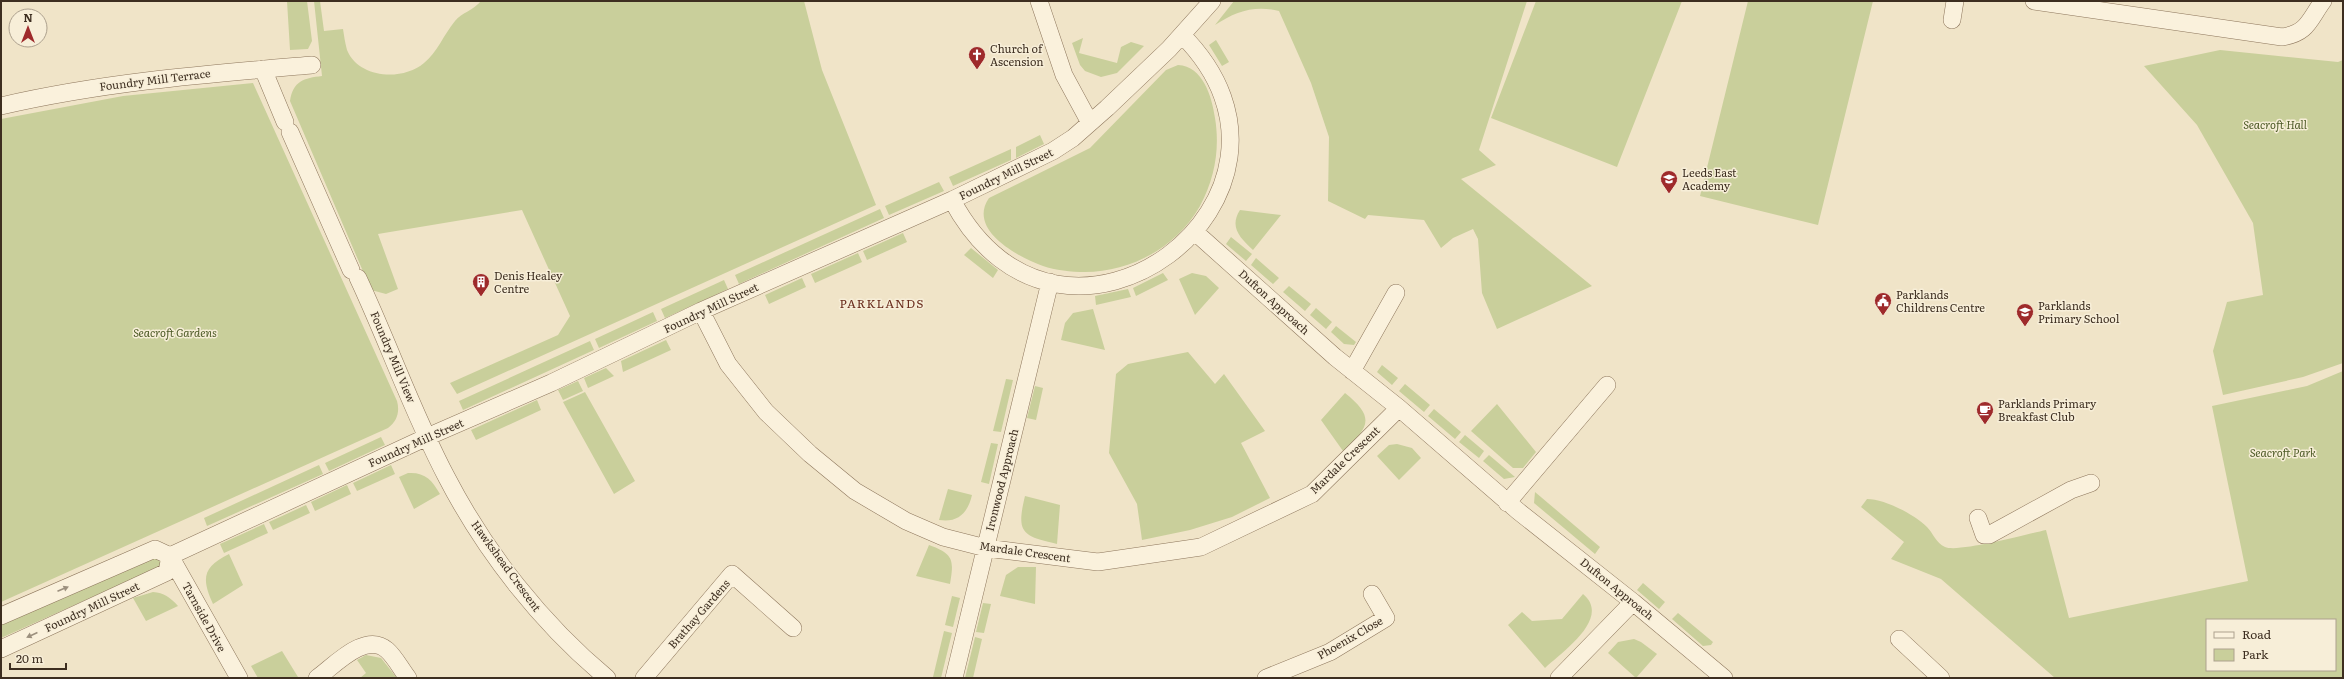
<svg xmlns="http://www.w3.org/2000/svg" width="2344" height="679" font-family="Literata,serif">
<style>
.green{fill:#c9cf9b;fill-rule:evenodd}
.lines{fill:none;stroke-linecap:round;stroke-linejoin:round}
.street-casing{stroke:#8d765c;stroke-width:18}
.street{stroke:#faf1dc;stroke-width:17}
.oneway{fill:#9c907e}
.labels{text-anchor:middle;stroke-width:3;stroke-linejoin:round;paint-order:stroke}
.poi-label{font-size:11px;fill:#3d2e20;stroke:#f7eed8;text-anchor:start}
.street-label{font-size:11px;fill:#3d2e20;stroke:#f7eed8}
.park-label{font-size:11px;font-style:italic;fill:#4d5a26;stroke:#f7eed8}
.neighbourhood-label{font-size:12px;letter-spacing:1px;fill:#6b2e1e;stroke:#f7eed8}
</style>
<rect width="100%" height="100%" fill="#f0e4c8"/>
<path class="green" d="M 287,1 L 307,1 L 312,41 L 308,49 L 290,50 Z
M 314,1 L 320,1 L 324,31 L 343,29 C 344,35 345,43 347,50 C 359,79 403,81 424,63 C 437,53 444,34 455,21 C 461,13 474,10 481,1 L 804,1 L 822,70 L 876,205 L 457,394 L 450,383 L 558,335 L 570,316 L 522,210 L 378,234 L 398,289 L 386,294 L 371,290 L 290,101 C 293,81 304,78 322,76 Z
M 1234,1 L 1527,1 L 1479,150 L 1496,165 L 1461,179 L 1592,286 L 1497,329 L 1482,293 L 1478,239 L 1473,229 L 1453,238 L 1441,248 L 1424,220 L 1368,215 L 1365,219 L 1328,201 L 1329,137 L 1311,83 L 1279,11 C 1255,5 1236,11 1215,25 Z
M 1536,1 L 1682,1 L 1617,167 L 1491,118 Z
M 1748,1 L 1873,1 L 1818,225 L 1700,196 Z
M 1083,38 L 1079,53 L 1117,63 L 1121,47 L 1131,42 L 1144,46 L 1117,73 L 1101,77 L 1085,71 L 1080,65 L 1072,43 Z
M 1216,40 L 1229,62 L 1222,66 L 1209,45 Z
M 2220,50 L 2338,62 L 2343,60 L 2343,363 L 2303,377 L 2223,395 L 2213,351 L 2227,302 L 2263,295 L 2253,223 L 2197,125 L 2144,66 Z
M 1178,65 C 1203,66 1212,97 1215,118 C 1220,148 1215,178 1200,206 C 1177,247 1131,272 1085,272 C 1071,272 1055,270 1043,266 C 1018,257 967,230 989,198 L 1090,148 L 1166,70 Z
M 253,83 L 397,401 C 400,412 397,421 388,428 L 1,602 L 1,119 L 123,96 Z
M 1040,135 L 1044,144 L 1016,158 L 1016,147 Z
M 1011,149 L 1011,160 L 953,186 L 949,177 Z
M 939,182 L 944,191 L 889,215 L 885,206 Z
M 880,209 L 884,218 L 739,284 L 735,275 Z
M 1240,210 L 1281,215 L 1253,250 C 1240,238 1229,227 1240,210 Z
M 903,233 L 907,242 L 867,260 L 863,251 Z
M 1231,237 L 1252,254 L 1246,261 L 1226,244 Z
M 971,248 L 998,270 L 993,278 L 964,255 Z
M 858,253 L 862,262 L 815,283 L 811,274 Z
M 1256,258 L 1279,278 L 1273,284 L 1251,265 Z
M 1163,273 L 1168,280 L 1136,296 L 1133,288 Z
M 1192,273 L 1206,276 L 1219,288 L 1195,315 L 1179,279 Z
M 802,278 L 806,287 L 769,304 L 765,295 Z
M 724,280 L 728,289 L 665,318 L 661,309 Z
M 1289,286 L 1311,304 L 1305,311 L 1283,292 Z
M 1128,289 L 1131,297 L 1096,305 L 1095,296 Z
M 1316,308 L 1332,322 L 1326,329 L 1310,315 Z
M 1093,309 L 1105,350 L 1061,340 L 1065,323 L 1073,313 Z
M 653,312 L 657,321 L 599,348 L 595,339 Z
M 1336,326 L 1356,342 L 1354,345 L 1344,344 L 1331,332 Z
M 666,340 L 671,350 L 623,372 L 621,361 Z
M 590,341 L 594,350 L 463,410 L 459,401 Z
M 1188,352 L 1215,384 L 1224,374 L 1265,431 L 1241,443 L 1270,498 L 1232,517 L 1190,530 L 1142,540 L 1137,504 L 1109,453 L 1116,374 L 1128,364 Z
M 1382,365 L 1398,378 L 1392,385 L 1377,372 Z
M 606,368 L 614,376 L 588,388 L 584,378 Z
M 2343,371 L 2343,678 L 2055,678 L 1941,579 L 1891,559 L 1904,542 L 1861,507 L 1867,499 C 1884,499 1914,514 1927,527 C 1933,533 1936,543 1945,547 C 1958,553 2028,534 2046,530 L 2069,618 L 2248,581 L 2212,406 L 2307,386 ZM 2207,620 L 2335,620 L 2335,670 L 2207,670 Z
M 1006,379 L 1013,380 L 1001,432 L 993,431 Z
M 578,381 L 583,391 L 563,400 L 558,390 Z
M 1405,384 L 1430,405 L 1424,412 L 1399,391 Z
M 1035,386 L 1043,388 L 1036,420 L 1027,418 Z
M 585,392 L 635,481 L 614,494 L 563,402 Z
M 1345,393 C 1375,417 1370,427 1343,451 L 1321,420 Z
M 537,400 L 541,410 L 476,440 L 471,430 Z
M 1497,404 L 1536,452 L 1523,468 L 1513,468 L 1471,431 Z
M 1434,409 L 1461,432 L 1455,439 L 1428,416 Z
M 1465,435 L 1484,451 L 1479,458 L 1459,442 Z
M 381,437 L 385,445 L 329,471 L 325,463 Z
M 991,443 L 998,444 L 989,484 L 981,482 Z
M 1397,444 L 1412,448 L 1421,458 L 1399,480 L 1377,456 L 1389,445 Z
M 1489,455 L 1515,477 L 1504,479 L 1483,461 Z
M 319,465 L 323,474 L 207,526 L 204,518 Z
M 391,465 L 395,474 L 357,491 L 353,483 Z
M 408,473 C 425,472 432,480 440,494 L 414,509 L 399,477 Z
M 347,485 L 351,494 L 315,511 L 311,502 Z
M 948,489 L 972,495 C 968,512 959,523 939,520 Z
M 1535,492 L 1600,547 L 1595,554 L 1534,503 Z
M 1025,496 L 1060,505 L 1057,544 C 1022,536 1016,533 1025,496 Z
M 306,505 L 310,513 L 273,530 L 269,522 Z
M 264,524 L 268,533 L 224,553 L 220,544 Z
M 929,545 C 954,554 954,560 950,584 L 916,576 Z
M 229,554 L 243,585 L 213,604 C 201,578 203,567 229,554 Z
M 156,556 L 161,562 L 159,567 L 1,638 L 1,625 Z
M 1018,567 L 1036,567 L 1035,604 L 1000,596 L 1006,575 Z
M 1643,583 L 1665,602 L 1659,609 L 1637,590 Z
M 153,592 C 164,593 170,597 178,606 L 146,621 L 133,598 Z
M 1583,594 C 1612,618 1562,652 1545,668 L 1508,625 L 1522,612 L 1532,621 L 1562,619 Z
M 952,596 L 960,598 L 953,627 L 945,625 Z
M 983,603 L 991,604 L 984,633 L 976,632 Z
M 1678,613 L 1713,642 L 1711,645 L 1703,646 L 1672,619 Z
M 944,631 L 952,633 L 941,678 L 933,677 Z
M 975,637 L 982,639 L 973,678 L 965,678 Z
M 1634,639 L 1641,642 L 1657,654 L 1636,678 L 1608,653 L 1618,642 Z
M 282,651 L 298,677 L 258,678 L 251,666 Z
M 366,655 L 381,658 L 397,678 L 360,678 L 366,673 L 357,660 Z"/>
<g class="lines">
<defs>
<path id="street" d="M 1039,1 L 1064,75 L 1090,123
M 2034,1 L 2282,37 C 2308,33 2309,20 2323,1
M 1952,20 L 1955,1
M 263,69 L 285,122
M 1,106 C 104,82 207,74 312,65
M 290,132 L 351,270
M 952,200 C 1062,407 1342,195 1182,35
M 1195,232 L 1335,357 L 1399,408 L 1518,511 L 1633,602 L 1724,678
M 358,278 C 389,344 413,414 447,478 C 486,553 542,624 607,678
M 701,311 L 728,364 L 766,412 L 810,454 L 855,491 L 906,521 L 943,537 L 986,548 L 1098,562 L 1201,547 L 1312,494 L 1399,408
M 1352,371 L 1396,293
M 1507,503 L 1607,385
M 1978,518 L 1984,535 L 1989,535 L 2071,490 L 2091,483
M 170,556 L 239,678
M 1,616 L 155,549 L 170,556 L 427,437 L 551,383 L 701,311 L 952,200 L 1053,151 L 1073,138 L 1107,108 L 1169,49 L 1212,1
M 1899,639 L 1941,678
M 1,649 L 167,572 L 170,556
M 317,678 C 334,666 365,631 387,650 C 395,657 401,669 408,678
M 644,678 L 732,574 L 793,628
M 954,678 L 1050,282
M 1266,678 L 1330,652 L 1386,618 L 1372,594
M 1559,678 L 1633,602"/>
</defs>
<use href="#street" class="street-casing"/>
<use href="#street" class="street"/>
</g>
<defs><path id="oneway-solid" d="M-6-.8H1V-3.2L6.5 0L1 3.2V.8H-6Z"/></defs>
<g class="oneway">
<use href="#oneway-solid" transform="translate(63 589) rotate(-23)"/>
<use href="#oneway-solid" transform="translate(32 635) rotate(155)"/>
</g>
<defs>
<symbol id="church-pin" viewBox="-11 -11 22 30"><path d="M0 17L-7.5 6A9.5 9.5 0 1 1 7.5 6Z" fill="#9e2a2b" stroke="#f7eed8"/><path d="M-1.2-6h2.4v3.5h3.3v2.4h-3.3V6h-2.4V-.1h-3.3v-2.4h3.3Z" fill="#fff"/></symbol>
<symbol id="school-pin" viewBox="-11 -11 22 30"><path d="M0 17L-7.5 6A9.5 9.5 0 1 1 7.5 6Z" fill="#9e2a2b" stroke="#f7eed8"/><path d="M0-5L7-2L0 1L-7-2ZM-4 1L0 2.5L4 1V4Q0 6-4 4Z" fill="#fff"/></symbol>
<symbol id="building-pin" viewBox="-11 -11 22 30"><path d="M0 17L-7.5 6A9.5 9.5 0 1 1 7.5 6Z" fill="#9e2a2b" stroke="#f7eed8"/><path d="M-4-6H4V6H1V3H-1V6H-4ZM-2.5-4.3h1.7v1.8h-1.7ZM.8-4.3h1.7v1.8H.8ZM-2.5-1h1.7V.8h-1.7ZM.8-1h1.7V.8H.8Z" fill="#fff"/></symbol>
<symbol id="civic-pin" viewBox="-11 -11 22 30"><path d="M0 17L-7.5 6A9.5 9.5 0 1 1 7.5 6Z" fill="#9e2a2b" stroke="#f7eed8"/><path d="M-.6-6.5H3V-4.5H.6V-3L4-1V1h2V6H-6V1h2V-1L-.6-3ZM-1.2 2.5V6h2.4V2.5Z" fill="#fff"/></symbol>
<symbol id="cafe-pin" viewBox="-11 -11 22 30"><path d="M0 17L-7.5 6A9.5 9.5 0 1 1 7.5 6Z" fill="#9e2a2b" stroke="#f7eed8"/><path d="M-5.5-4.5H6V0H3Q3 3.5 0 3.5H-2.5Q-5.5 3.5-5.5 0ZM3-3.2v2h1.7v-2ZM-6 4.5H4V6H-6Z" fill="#fff"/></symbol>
</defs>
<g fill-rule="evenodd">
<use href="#church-pin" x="967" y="45" width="20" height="27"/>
<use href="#school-pin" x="1659" y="169" width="20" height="27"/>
<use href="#building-pin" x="471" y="272" width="20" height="27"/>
<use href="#civic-pin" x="1873" y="291" width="20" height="27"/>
<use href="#school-pin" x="2015" y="302" width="20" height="27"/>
<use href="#cafe-pin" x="1975" y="400" width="20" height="27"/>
</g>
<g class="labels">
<g class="poi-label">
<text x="990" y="53">Church of<tspan x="990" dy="13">Ascension</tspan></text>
<text x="1682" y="177">Leeds East<tspan x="1682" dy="13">Academy</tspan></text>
<text x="494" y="280">Denis Healey<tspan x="494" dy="13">Centre</tspan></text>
<text x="1896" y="299">Parklands<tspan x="1896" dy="13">Childrens Centre</tspan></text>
<text x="2038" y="310">Parklands<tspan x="2038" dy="13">Primary School</tspan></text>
<text x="1998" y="408">Parklands Primary<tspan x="1998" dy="13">Breakfast Club</tspan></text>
</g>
<g class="street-label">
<text transform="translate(155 80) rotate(-7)" y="4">Foundry Mill Terrace</text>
<text transform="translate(1006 174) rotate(-26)" y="4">Foundry Mill Street</text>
<text transform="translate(1274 302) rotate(42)" y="4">Dufton Approach</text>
<text transform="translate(711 308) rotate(-25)" y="4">Foundry Mill Street</text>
<text transform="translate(393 357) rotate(67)" y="4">Foundry Mill View</text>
<text transform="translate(416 443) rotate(-24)" y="4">Foundry Mill Street</text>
<text transform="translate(1345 460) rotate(-44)" y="4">Mardale Crescent</text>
<text transform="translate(1002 480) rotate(-76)" y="4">Ironwood Approach</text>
<text transform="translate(1025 552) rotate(8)" y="4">Mardale Crescent</text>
<text transform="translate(506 566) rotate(54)" y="4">Hawkshead Crescent</text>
<text transform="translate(1617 589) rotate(39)" y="4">Dufton Approach</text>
<text transform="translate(92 607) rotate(-25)" y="4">Foundry Mill Street</text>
<text transform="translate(699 614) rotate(-49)" y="4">Brathay Gardens</text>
<text transform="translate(204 617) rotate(61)" y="4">Tarnside Drive</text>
<text transform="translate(1350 638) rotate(-30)" y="4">Phoenix Close</text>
</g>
<g class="park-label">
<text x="2275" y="129">Seacroft Hall</text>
<text x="175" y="337">Seacroft Gardens</text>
<text x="2283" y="457">Seacroft Park</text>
</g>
<g class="neighbourhood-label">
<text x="882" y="308">PARKLANDS</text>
</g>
</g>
<rect width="2344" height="679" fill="none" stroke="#3d2e20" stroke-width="4"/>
<rect x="2206" y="619" width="130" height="52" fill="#f7eed8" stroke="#ada18e"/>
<rect x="2214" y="632" width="20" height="6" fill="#faf1dc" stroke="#ada18e"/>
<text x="2242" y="639" font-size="12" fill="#3d2e20">Road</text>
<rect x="2214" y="649" width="20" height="12" fill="#c9cf9b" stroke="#ada18e"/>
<text x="2242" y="659" font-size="12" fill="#3d2e20">Park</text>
<g transform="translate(28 28)"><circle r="19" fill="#f7eed8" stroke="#ada18e"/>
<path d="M0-3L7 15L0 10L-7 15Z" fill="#9e2a2b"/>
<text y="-6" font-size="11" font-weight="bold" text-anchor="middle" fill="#3d2e20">N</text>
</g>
<path d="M10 663v6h56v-6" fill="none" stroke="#3d2e20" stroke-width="2"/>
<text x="16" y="663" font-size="12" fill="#3d2e20" stroke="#f7eed8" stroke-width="3" paint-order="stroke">20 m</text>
</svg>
